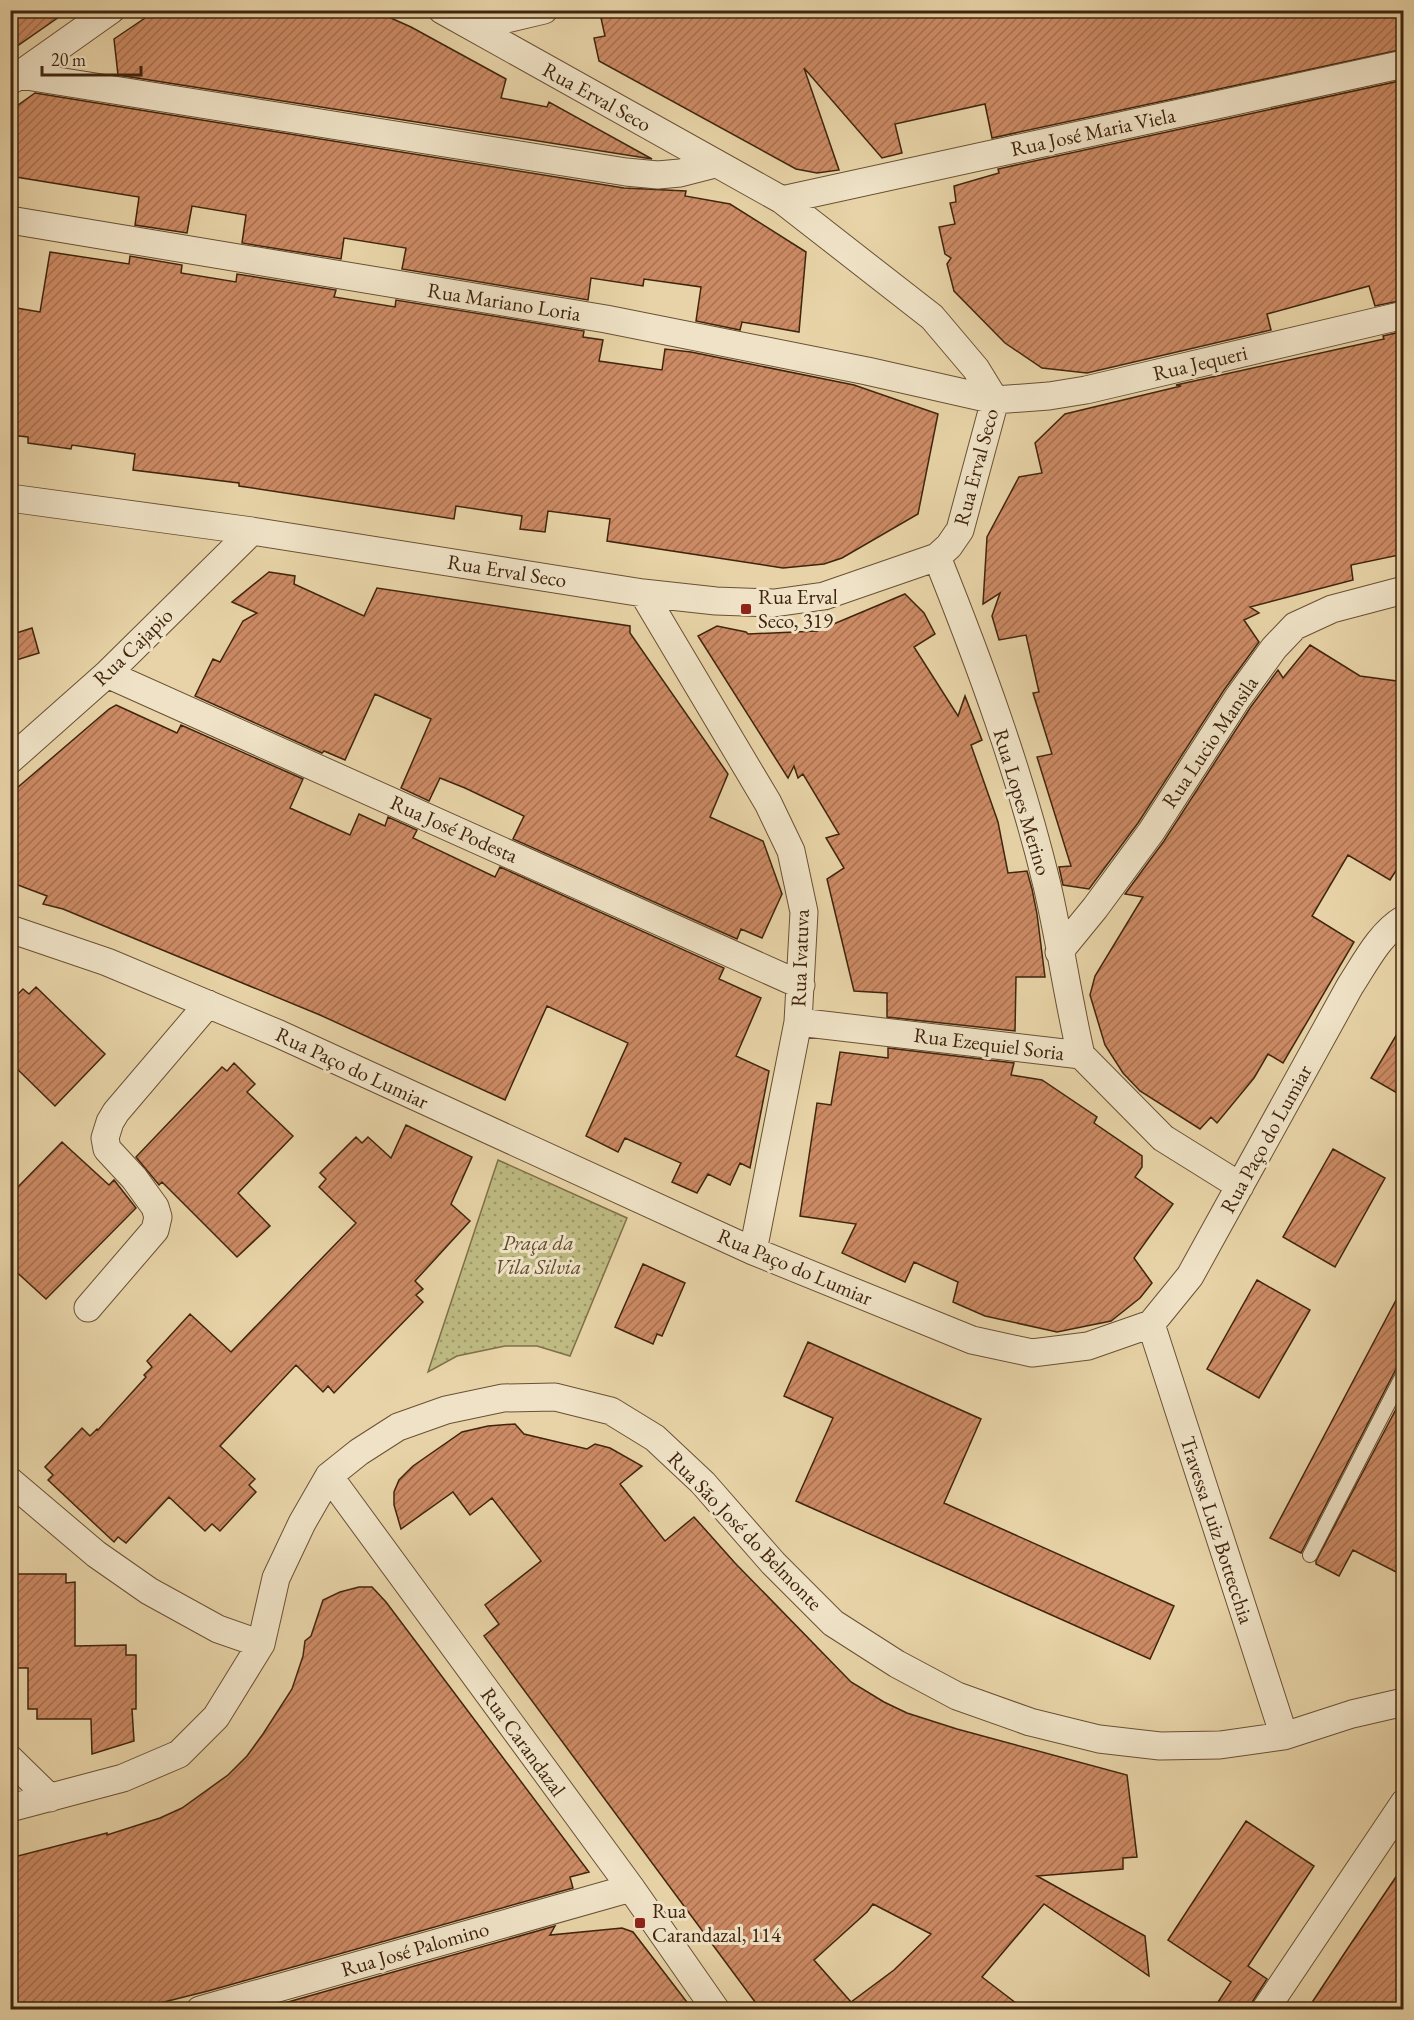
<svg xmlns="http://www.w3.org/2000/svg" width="1414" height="2020" font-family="'EB Garamond',serif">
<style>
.park{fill:url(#park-dots);stroke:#7f7048;stroke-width:1.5}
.building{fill:url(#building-hatch);stroke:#40250e;stroke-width:1.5;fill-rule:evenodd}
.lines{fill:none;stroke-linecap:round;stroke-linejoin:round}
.lane-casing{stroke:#6a5034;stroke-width:16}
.street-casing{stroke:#6a5034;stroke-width:29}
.lane{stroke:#efe2c6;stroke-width:14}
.street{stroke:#efe2c6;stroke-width:27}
.poi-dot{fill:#8f2418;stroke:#efe2c6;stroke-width:2}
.labels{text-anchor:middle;stroke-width:6;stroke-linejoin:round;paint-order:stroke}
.street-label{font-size:21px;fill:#40250e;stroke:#efe2c6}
.poi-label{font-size:21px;fill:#40250e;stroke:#efe2c6;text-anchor:start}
.park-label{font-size:21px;font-style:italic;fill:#604a2b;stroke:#efe2c6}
</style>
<defs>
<pattern id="park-dots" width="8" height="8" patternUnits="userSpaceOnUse" patternTransform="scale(1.5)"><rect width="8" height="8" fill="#beba82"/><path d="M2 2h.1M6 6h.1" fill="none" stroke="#9c9769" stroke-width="1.8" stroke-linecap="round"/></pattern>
<pattern id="building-hatch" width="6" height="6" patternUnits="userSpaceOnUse" patternTransform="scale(1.5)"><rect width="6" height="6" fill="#cc8a64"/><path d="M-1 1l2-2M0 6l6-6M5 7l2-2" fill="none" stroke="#a77151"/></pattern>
</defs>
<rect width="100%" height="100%" fill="#e7d3a7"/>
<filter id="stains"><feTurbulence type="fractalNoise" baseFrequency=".00333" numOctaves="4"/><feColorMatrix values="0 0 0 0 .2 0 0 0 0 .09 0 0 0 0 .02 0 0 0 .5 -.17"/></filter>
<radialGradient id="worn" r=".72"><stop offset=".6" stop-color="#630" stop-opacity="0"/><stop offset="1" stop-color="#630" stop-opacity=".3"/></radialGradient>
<path class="park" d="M 498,1160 L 627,1218 L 570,1356 L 537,1346 L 505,1346 L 457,1356 L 428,1372 Z"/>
<path class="building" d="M 10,10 L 69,10 L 10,51 Z
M 157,10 L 373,10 L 411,27 L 506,79 L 501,98 L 547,107 L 549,102 L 652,159 L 118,75 L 114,39 Z
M 640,10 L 1404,10 L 1404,49 L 992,138 L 985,104 L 895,124 L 902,153 L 882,158 L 804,68 L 839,170 L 817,173 L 796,169 L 599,61 L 594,38 L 605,36 L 601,18 Z
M 1404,80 L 1404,300 L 1375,306 L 1369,286 L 1267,314 L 1271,330 L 1087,373 L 1042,368 L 1005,343 L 954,291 L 947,264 L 951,258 L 945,254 L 939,227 L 955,224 L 950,203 L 956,202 L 954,186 L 999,173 L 998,169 Z
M 35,93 L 624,188 L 686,191 L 685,196 L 730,204 L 806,252 L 799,332 L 742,322 L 740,330 L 696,321 L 701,287 L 644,279 L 643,286 L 591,278 L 588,300 L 402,269 L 406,248 L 344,238 L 341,259 L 242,243 L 246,215 L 192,206 L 187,233 L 135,225 L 139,197 L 10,176 L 10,111 Z
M 50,252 L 129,264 L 130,256 L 182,265 L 181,273 L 236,282 L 237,274 L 336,290 L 334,297 L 395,307 L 396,300 L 584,331 L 583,337 L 603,340 L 599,361 L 662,370 L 665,349 L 691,352 L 854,385 L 938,414 L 918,514 L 842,558 L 824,564 L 783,568 L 607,541 L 610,519 L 548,511 L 545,532 L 520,529 L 522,516 L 456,506 L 454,519 L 239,486 L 239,483 L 133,470 L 135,454 L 72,445 L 71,449 L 28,443 L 28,437 L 10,435 L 10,307 L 40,312 Z
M 1404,331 L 1404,554 L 1351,565 L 1353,580 L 1250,607 L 1259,613 L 1244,620 L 1259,642 L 1224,690 L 1138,823 L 1089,889 L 1063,885 L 1059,867 L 1071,866 L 1037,757 L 1052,754 L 1033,693 L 1039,692 L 1026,635 L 999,640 L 992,616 L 1000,593 L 983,604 L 987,537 L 1019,477 L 1042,473 L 1035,443 L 1065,414 L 1181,386 L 1176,385 L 1384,339 L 1383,336 Z
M 269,572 L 295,576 L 294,584 L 364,616 L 377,588 L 630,626 L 630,633 L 728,774 L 710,817 L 763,841 L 782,894 L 762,938 L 741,929 L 737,939 L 513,839 L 524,816 L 465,788 L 440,778 L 429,801 L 401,788 L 431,719 L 375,694 L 345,760 L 324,751 L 322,753 L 195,696 L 213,659 L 220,662 L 243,621 L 257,613 L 232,602 Z
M 905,594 L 924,613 L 935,634 L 914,647 L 958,716 L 965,696 L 982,740 L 971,745 L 998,822 L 1008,873 L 1027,871 L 1032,889 L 1037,914 L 1045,977 L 1016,977 L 1015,1031 L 887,1017 L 887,993 L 854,991 L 827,879 L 844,868 L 826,838 L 839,834 L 803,774 L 798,778 L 794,766 L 788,778 L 698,636 L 717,626 L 746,632 L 748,634 L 817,631 Z
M 32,628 L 39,653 L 10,662 L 10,635 Z
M 1310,645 L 1360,676 L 1404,682 L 1404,858 L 1390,880 L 1348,855 L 1312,916 L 1354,942 L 1283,1063 L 1268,1054 L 1254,1078 L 1217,1123 L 1211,1117 L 1200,1129 L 1140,1091 L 1123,1073 L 1105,1045 L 1090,995 L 1095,976 L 1143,897 L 1125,894 L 1164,841 L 1250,708 L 1278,670 L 1283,678 Z
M 116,705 L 177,733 L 181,725 L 303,779 L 290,808 L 350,835 L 359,814 L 385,826 L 388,817 L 417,830 L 413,838 L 495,877 L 500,867 L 724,968 L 719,979 L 761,998 L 736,1056 L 769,1071 L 750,1168 L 740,1163 L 730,1185 L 708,1174 L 697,1193 L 672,1182 L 681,1163 L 625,1138 L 618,1152 L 586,1136 L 628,1043 L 547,1006 L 505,1100 L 320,1015 L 92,921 L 63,909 L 43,904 L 47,896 L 10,882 L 10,794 L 109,709 Z
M 36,987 L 105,1054 L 55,1106 L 10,1062 L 10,1002 L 23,989 L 29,994 Z
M 1404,1022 L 1404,1097 L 1371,1078 Z
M 888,1048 L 1014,1063 L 1011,1075 L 1042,1080 L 1097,1117 L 1094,1123 L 1142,1156 L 1142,1167 L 1135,1177 L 1173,1204 L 1134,1258 L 1152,1283 L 1140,1298 L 1111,1321 L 1057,1332 L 985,1316 L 953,1302 L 958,1282 L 914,1262 L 905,1282 L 842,1253 L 856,1224 L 800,1216 L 817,1103 L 831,1105 L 840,1052 L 888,1058 Z
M 234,1063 L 255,1084 L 247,1092 L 293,1136 L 238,1193 L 270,1226 L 237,1257 L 162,1182 L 159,1185 L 136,1157 L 222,1067 L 227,1071 Z
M 406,1125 L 472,1157 L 451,1204 L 470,1221 L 415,1281 L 423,1289 L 416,1295 L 423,1302 L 334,1393 L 328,1386 L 323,1392 L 296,1365 L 220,1446 L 255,1479 L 249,1485 L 256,1492 L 220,1531 L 212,1524 L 205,1531 L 169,1497 L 126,1543 L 118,1537 L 114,1542 L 48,1480 L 53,1475 L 45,1467 L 82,1428 L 90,1436 L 97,1429 L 98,1430 L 146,1377 L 144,1375 L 152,1367 L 147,1361 L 190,1314 L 231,1352 L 356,1223 L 319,1187 L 326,1179 L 320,1173 L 356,1137 L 362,1143 L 368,1137 L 391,1158 Z
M 62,1142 L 109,1185 L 114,1180 L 136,1208 L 46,1299 L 10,1266 L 10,1195 Z
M 1333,1149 L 1385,1178 L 1335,1267 L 1283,1237 Z
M 643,1264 L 685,1283 L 662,1336 L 657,1334 L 653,1344 L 615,1327 Z
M 1257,1280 L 1310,1310 L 1259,1398 L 1207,1369 Z
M 1404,1285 L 1404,1364 L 1396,1369 L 1301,1553 L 1270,1538 Z
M 808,1342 L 981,1419 L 944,1503 L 1174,1606 L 1150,1659 L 796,1501 L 833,1418 L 784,1396 Z
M 1404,1394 L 1404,1576 L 1353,1550 L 1339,1576 L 1316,1564 L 1316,1561 Z
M 515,1424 L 524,1434 L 587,1449 L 595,1444 L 610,1448 L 642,1466 L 620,1484 L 665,1541 L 694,1517 L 735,1563 L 851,1682 L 884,1702 L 907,1713 L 957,1729 L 1127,1775 L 1137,1857 L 1123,1858 L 1123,1869 L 1037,1876 L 1145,1936 L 1149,1976 L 1044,1904 L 982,1977 L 1025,2010 L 761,2010 L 484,1636 L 499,1624 L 485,1605 L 541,1561 L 492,1498 L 470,1515 L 453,1492 L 401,1529 L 394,1505 L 394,1492 L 399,1480 L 413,1466 L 462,1432 L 488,1426 ZM 873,1904 L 931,1934 L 894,1970 L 851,2002 L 814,1960 L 867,1912 Z
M 10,1574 L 66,1574 L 66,1583 L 75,1582 L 75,1646 L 126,1645 L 126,1655 L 136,1655 L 136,1709 L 132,1709 L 134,1741 L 92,1754 L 91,1719 L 37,1719 L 37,1709 L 28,1709 L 28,1668 L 10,1668 Z
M 359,1587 L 372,1587 L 386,1602 L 589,1872 L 570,1877 L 573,1888 L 208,1991 L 132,2010 L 10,2010 L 10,1858 L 107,1833 L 107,1835 L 160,1818 L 182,1808 L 228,1775 L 247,1756 L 263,1734 L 292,1689 L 303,1656 L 305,1641 L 311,1636 L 323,1600 L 340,1592 Z
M 1246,1821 L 1314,1866 L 1248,1966 L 1267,1979 L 1247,2010 L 1213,2010 L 1231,1982 L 1168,1940 Z
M 1404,1865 L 1404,2010 L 1307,2010 L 1348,1948 Z
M 555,1926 L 550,1935 L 622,1928 L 633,1932 L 693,2010 L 260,2010 Z"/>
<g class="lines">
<defs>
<path id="lane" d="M 1310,1555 L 1404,1373"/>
<path id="street" d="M 473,27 L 544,10
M 20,75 L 626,172 L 658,175 L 680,173 L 715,164
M 12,80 L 111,10
M 782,200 L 1404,64
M 10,220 L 606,319 L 867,371 L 995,400 L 1049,396 L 1086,390 L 1404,315
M 10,498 L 252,531 L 643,593 L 716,601 L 774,603 L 824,596 L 937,557 L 949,546 L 960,530 L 995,400 L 976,369 L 932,317 L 782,200 L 442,10
M 937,557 C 980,664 1020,773 1047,885 C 1060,941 1068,999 1081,1055
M 643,593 L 768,803 L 791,851 L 804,912 L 798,1022 L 753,1251
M 107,674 L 801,985
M 10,760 L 107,674 L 252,531
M 10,929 L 107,962 L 279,1034 L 753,1251 L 972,1340 L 1032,1353 L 1088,1346 L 1151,1324 L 1190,1276 L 1350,986 C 1365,963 1380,933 1404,919
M 1059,952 L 1095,908 L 1151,832 L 1237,699 L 1274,648 L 1295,626 L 1332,609 L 1404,590
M 798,1022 L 1081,1055 L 1163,1138 L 1240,1186
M 88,1308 L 155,1230 L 158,1217 L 155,1207 L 134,1178 L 107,1149 L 105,1138 L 110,1122 L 116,1112 L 208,1004
M 1151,1324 L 1284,1736
M 329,1476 L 631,1888 L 716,2010
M 10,1481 L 96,1554 L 149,1591 L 218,1629 L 261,1644
M 10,1759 L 50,1798
M 10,1808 L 123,1778 L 179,1754 L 216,1717 L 261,1644 L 276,1578 L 302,1523 L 329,1476 L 359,1452 L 398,1427 L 446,1410 L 503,1398 L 555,1397 L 611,1411 L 655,1438 L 703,1483 L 773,1563 L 833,1623 L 897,1664 L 957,1696 L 1030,1722 L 1099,1739 L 1160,1746 L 1220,1745 L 1284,1736 L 1352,1714 L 1404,1702
M 200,2010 L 631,1888
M 1265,2010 L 1404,1803"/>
</defs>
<use href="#lane" class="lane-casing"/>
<use href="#street" class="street-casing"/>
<use href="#lane" class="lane"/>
<use href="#street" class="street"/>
</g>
<g class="poi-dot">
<rect x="740" y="603" width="12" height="12" rx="3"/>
<rect x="634" y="1917" width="12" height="12" rx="3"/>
</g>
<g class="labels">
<g class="street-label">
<text transform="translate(597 97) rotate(29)" y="7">Rua Erval Seco</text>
<text transform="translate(1093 132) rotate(-12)" y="7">Rua José Maria Viela</text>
<text transform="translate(504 302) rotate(9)" y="7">Rua Mariano Loria</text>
<text transform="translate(1200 363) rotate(-13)" y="7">Rua Jequeri</text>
<text transform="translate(976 467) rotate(-75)" y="7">Rua Erval Seco</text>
<text transform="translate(507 571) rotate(9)" y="7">Rua Erval Seco</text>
<text transform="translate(133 647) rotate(-44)" y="7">Rua Cajapio</text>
<text transform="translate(1210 742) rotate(-56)" y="7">Rua Lucio Mansila</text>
<text transform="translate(1022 802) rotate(73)" y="7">Rua Lopes Merino</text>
<text transform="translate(454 829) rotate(24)" y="7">Rua José Podesta</text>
<text transform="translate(800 958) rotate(-88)" y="7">Rua Ivatuva</text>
<text transform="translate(989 1044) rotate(7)" y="7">Rua Ezequiel Soria</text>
<text transform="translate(352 1068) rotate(25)" y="7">Rua Paço do Lumiar</text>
<text transform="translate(1266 1139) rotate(-61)" y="7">Rua Paço do Lumiar</text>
<text transform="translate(795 1267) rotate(23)" y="7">Rua Paço do Lumiar</text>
<text transform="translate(1217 1530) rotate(72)" y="7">Travessa Luiz Bottecchia</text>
<text transform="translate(745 1531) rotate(46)" y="7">Rua São José do Belmonte</text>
<text transform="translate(523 1742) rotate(54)" y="7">Rua Carandazal</text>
<text transform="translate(415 1949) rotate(-16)" y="7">Rua José Palomino</text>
</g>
<g class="poi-label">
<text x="758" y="604">Rua Erval<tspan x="758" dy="24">Seco, 319</tspan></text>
<text x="652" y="1918">Rua<tspan x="652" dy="24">Carandazal, 114</tspan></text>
</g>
<g class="park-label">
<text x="538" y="1250">Praça da<tspan x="538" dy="24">Vila Silvia</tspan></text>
</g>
</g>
<rect width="1414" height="2020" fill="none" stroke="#e7d3a7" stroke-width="36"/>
<rect x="12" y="12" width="1390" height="1996" fill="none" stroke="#40250e" stroke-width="3"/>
<rect x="18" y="18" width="1378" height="1984" fill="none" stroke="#40250e" stroke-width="1.5"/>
<path d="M42 66v9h99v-9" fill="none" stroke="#40250e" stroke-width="3"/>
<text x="51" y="66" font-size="18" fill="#40250e" stroke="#efe2c6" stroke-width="4.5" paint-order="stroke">20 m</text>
<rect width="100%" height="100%" filter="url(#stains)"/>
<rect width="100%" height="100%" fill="url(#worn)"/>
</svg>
